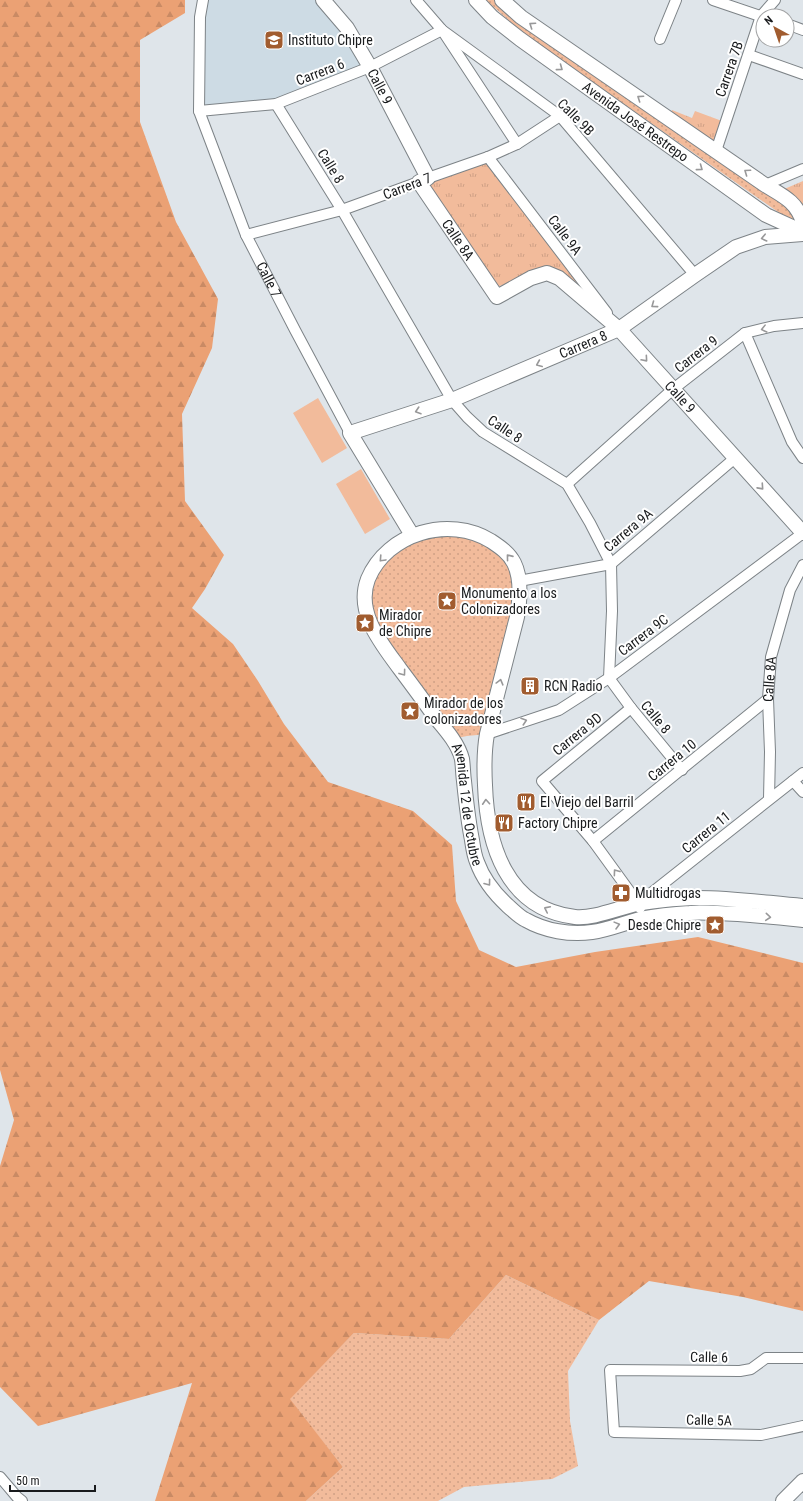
<svg xmlns="http://www.w3.org/2000/svg" width="803" height="1501" font-family="'Roboto Condensed',sans-serif">
<style>
.built{fill:#cddbe4}
.grass{fill:url(#grass-dots)}
.forest{fill:url(#forest-firs)}
.park{fill:url(#park-tufts)}
.pitch{fill:#f2bb9b}
.lines{fill:none;stroke-linecap:round;stroke-linejoin:round}
.street-casing{stroke:#7d8387;stroke-width:12}
.secondary-casing{stroke:#7d8387;stroke-width:16}
.street{stroke:#fff;stroke-width:10}
.secondary{stroke:#fff;stroke-width:14}
.oneway{stroke:#989899}
.labels{text-anchor:middle;stroke-width:4;stroke-linejoin:round;paint-order:stroke}
.poi-label{font-size:14px;fill:#191b1d;stroke:#fff;text-anchor:start}
.street-label{font-size:14px;fill:#191b1d;stroke:#fff}
</style>
<defs>
<pattern id="grass-dots" width="8" height="8" patternUnits="userSpaceOnUse"><rect width="8" height="8" fill="#f2bb9b"/><path d="M2 2h.1M6 6h.1" fill="none" stroke="#cfa085" stroke-width="1.8" stroke-linecap="round"/></pattern>
<pattern id="forest-firs" width="22" height="20" patternUnits="userSpaceOnUse"><rect width="22" height="20" fill="#eba174"/><path d="M5 1l3.5 6h-7zM16 11l3.5 6h-7z" fill="#c98a64"/></pattern>
<pattern id="park-tufts" width="24" height="20" patternUnits="userSpaceOnUse"><rect width="24" height="20" fill="#f2bb9b"/><path d="M3 7l-1-3M5 7V3M7 7l1-3M15 17l-1-3M17 17v-4M19 17l1-3" fill="none" stroke="#cfa085"/></pattern>
</defs>
<rect width="100%" height="100%" fill="#dfe5ea"/>
<path class="built" d="M 203,0 L 322,0 L 365,63 L 276,104 L 199,111 Z"/>
<path class="grass" d="M 486,0 L 496,0 L 519,21 L 803,218 L 798,226 L 524,34 Z
M 431,530 L 497,545 L 519,581 L 487,734 L 467,736 L 452,739 L 374,630 L 368,580 L 375,567 Z
M 506,1275 L 599,1320 L 568,1371 L 570,1421 L 578,1466 L 552,1479 L 464,1487 L 438,1501 L 306,1501 L 343,1467 L 289,1399 L 354,1333 L 449,1339 Z"/>
<path class="forest" d="M 0,0 L 185,0 L 185,13 L 140,40 L 140,122 L 176,222 L 218,299 L 212,348 L 182,414 L 185,501 L 224,555 L 205,589 L 192,608 L 233,644 L 258,681 L 284,724 L 328,782 L 413,811 L 452,845 L 456,901 L 479,950 L 516,967 L 595,952 L 698,937 L 803,963 L 803,1311 L 743,1297 L 649,1281 L 599,1320 L 506,1275 L 449,1339 L 354,1333 L 290,1399 L 343,1467 L 306,1501 L 155,1501 L 192,1383 L 38,1426 L 0,1387 L 0,1166 L 14,1120 L 0,1070 Z"/>
<path class="park" d="M 672,110 L 692,118 L 695,111 L 722,121 L 715,143 L 671,113 Z
M 488,157 L 619,329 L 547,271 L 538,275 L 496,287 L 415,184 Z
M 803,181 L 803,222 L 782,190 Z"/>
<path class="pitch" d="M 318,398 L 347,448 L 322,463 L 293,413 Z
M 361,469 L 390,519 L 365,534 L 336,484 Z"/>
<g class="lines">
<defs>
<g id="street">
<path id="s1" d="M 203,0 L 200,17 L 199,111 L 246,235 L 295,330 L 350,433"/>
<path d="M 416,0 L 442,30 L 560,116 L 695,275"/>
<path d="M 713,0 L 763,17"/>
<path d="M 787,24 L 803,30"/>
<path d="M 660,39 L 676,0"/>
<path d="M 749,55 L 803,74"/>
<path d="M 276,104 L 342,210 L 452,400 L 467,417 L 483,432 L 567,484 L 590,523 L 611,564 L 612,611 L 609,678 L 631,708 L 682,770"/>
<path d="M 199,111 L 276,104 L 370,67 L 442,30 L 517,144"/>
<path d="M 716,151 L 761,16 L 775,0"/>
<path d="M 488,157 L 607,313"/>
<path d="M 428,178 L 488,157 L 517,144 L 560,116"/>
<path d="M 765,185 L 803,169"/>
<path d="M 246,235 L 342,210 L 419,182"/>
<path d="M 745,333 L 792,442 L 803,458"/>
<path d="M 567,484 L 672,390 L 745,333 L 774,326 L 803,323"/>
<path d="M 519,581 L 611,564 L 735,458"/>
<path d="M 631,708 L 542,781 L 593,841 L 638,903 L 640,908"/>
<path d="M 487,734 L 559,710 L 609,678 L 803,533"/>
<path d="M 793,781 L 803,792"/>
<path id="s2" d="M 769,799 L 770,752 L 768,699 L 771,657 L 790,590 L 803,565"/>
<path d="M 593,841 L 768,699"/>
<path d="M 640,902 L 803,773"/>
<path d="M 803,1358 L 766,1358 L 751,1369 L 740,1371 L 610,1370 L 614,1432 L 761,1435 L 803,1426"/>
<path d="M 0,1477 L 17,1497 L 22,1501"/>
</g>
<g id="secondary">
<path id="s3" d="M 323,0 L 347,28 L 370,67 L 428,178 L 419,182 L 497,297 L 531,278 L 547,273 L 559,278 L 619,329 L 803,533"/>
<path id="s4" d="M 476,0 L 492,17 L 520,39 L 766,215 L 803,232"/>
<path d="M 502,0 L 521,17 L 765,185 C 783,196 796,201 803,222"/>
<path id="s5" d="M 412,535 L 350,433 L 452,400 L 619,329 L 695,275 L 736,247 L 765,237 L 803,234"/>
<path id="s6" d="M 803,906 C 766,903 728,897 691,898 C 674,899 654,900 637,904 C 618,908 593,919 575,917 C 506,909 487,844 485,785 C 484,767 484,751 487,734 L 517,617 C 520,600 522,579 514,563 C 509,553 500,547 491,541 C 449,515 387,533 368,579 C 355,613 382,644 400,669 C 412,685 424,701 435,717 C 445,729 458,743 462,759 C 463,766 463,774 464,781 C 466,801 468,820 472,840 C 473,847 474,855 477,862 C 483,879 495,894 508,906 C 514,911 519,917 526,920 C 545,931 570,935 592,932 C 608,930 624,923 640,919 C 656,916 673,914 690,913 C 699,912 708,913 717,913 C 746,914 774,917 803,920"/>
<path d="M 783,1501 L 803,1481"/>
</g>
</defs>
<use href="#street" class="street-casing"/>
<use href="#secondary" class="secondary-casing"/>
<use href="#street" class="street"/>
<use href="#secondary" class="secondary"/>
</g>
<defs><path id="oneway-chevron" d="M-2-3.5L2.5 0L-2 3.5" fill="none" stroke-width="1.6" stroke-linecap="round" stroke-linejoin="round"/></defs>
<g class="oneway">
<use href="#oneway-chevron" transform="translate(532 25) rotate(-146)"/>
<use href="#oneway-chevron" transform="translate(560 68) rotate(36)"/>
<use href="#oneway-chevron" transform="translate(640 98) rotate(-146)"/>
<use href="#oneway-chevron" transform="translate(700 168) rotate(36)"/>
<use href="#oneway-chevron" transform="translate(747 172) rotate(-145)"/>
<use href="#oneway-chevron" transform="translate(764 238) rotate(167)"/>
<use href="#oneway-chevron" transform="translate(654 305) rotate(144)"/>
<use href="#oneway-chevron" transform="translate(764 329) rotate(166)"/>
<use href="#oneway-chevron" transform="translate(645 359) rotate(49)"/>
<use href="#oneway-chevron" transform="translate(539 364) rotate(157)"/>
<use href="#oneway-chevron" transform="translate(418 411) rotate(162)"/>
<use href="#oneway-chevron" transform="translate(761 487) rotate(48)"/>
<use href="#oneway-chevron" transform="translate(509 557) rotate(-129)"/>
<use href="#oneway-chevron" transform="translate(382 559) rotate(133)"/>
<use href="#oneway-chevron" transform="translate(403 673) rotate(54)"/>
<use href="#oneway-chevron" transform="translate(500 682) rotate(-75)"/>
<use href="#oneway-chevron" transform="translate(524 721) rotate(-18)"/>
<use href="#oneway-chevron" transform="translate(486 802) rotate(-94)"/>
<use href="#oneway-chevron" transform="translate(616 872) rotate(-126)"/>
<use href="#oneway-chevron" transform="translate(488 883) rotate(53)"/>
<use href="#oneway-chevron" transform="translate(547 909) rotate(-154)"/>
<use href="#oneway-chevron" transform="translate(768 917) rotate(5)"/>
<use href="#oneway-chevron" transform="translate(617 925) rotate(-15)"/>
</g>
<defs>
<symbol id="school-square" viewBox="-11 -11 22 22"><rect x="-9" y="-9" width="18" height="18" rx="4" fill="#a15c2f" stroke="#fff"/><path d="M0-5L7-2L0 1L-7-2ZM-4 1L0 2.5L4 1V4Q0 6-4 4Z" fill="#fff"/></symbol>
<symbol id="sight-square" viewBox="-11 -11 22 22"><rect x="-9" y="-9" width="18" height="18" rx="4" fill="#a15c2f" stroke="#fff"/><path d="M0-6L1.8-2.2L6-1.7L2.9 1.2L3.7 5.4L0 3.3L-3.7 5.4L-2.9 1.2L-6-1.7L-1.8-2.2Z" fill="#fff"/></symbol>
<symbol id="building-square" viewBox="-11 -11 22 22"><rect x="-9" y="-9" width="18" height="18" rx="4" fill="#a15c2f" stroke="#fff"/><path d="M-4-6H4V6H1V3H-1V6H-4ZM-2.5-4.3h1.7v1.8h-1.7ZM.8-4.3h1.7v1.8H.8ZM-2.5-1h1.7V.8h-1.7ZM.8-1h1.7V.8H.8Z" fill="#fff"/></symbol>
<symbol id="restaurant-square" viewBox="-11 -11 22 22"><rect x="-9" y="-9" width="18" height="18" rx="4" fill="#a15c2f" stroke="#fff"/><path d="M-5-6h1v4h1v-4h1v4h1v-4h1v5L-1.5 .5V6h-2V.5L-5-1ZM5-6V6H3V1.5H1.5Q1.5-4 5-6Z" fill="#fff"/></symbol>
<symbol id="pharmacy-square" viewBox="-11 -11 22 22"><rect x="-9" y="-9" width="18" height="18" rx="4" fill="#a15c2f" stroke="#fff"/><path d="M-2-6h4v4h4v4h-4v4h-4v-4h-4v-4h4Z" fill="#fff"/></symbol>
</defs>
<g fill-rule="evenodd">
<use href="#school-square" x="263" y="29" width="22" height="22"/>
<use href="#sight-square" x="436" y="590" width="22" height="22"/>
<use href="#sight-square" x="354" y="612" width="22" height="22"/>
<use href="#building-square" x="519" y="675" width="22" height="22"/>
<use href="#sight-square" x="399" y="700" width="22" height="22"/>
<use href="#restaurant-square" x="515" y="791" width="22" height="22"/>
<use href="#restaurant-square" x="493" y="812" width="22" height="22"/>
<use href="#pharmacy-square" x="610" y="882" width="22" height="22"/>
<use href="#sight-square" x="704" y="914" width="22" height="22"/>
</g>
<g class="labels">
<g class="poi-label">
<text x="288" y="45">Instituto Chipre</text>
<text x="461" y="598">Monumento a los<tspan x="461" dy="16">Colonizadores</tspan></text>
<text x="379" y="620">Mirador<tspan x="379" dy="16">de Chipre</tspan></text>
<text x="544" y="691">RCN Radio</text>
<text x="424" y="708">Mirador de los<tspan x="424" dy="16">colonizadores</tspan></text>
<text x="540" y="807">El Viejo del Barril</text>
<text x="518" y="828">Factory Chipre</text>
<text x="635" y="898">Multidrogas</text>
<text x="701" y="930" text-anchor="end">Desde Chipre</text>
</g>
<g class="street-label">
<text transform="translate(729 69) rotate(-71)" y="5">Carrera 7B</text>
<text transform="translate(320 72) rotate(-21)" y="5">Carrera 6</text>
<text dy="5" stroke="none"><textPath href="#s3" startOffset="104">Calle 9</textPath></text>
<text transform="translate(576 117) rotate(45)" y="5">Calle 9B</text>
<text dy="5" stroke="none"><textPath href="#s4" startOffset="201">Avenida José Restrepo</textPath></text>
<text transform="translate(331 166) rotate(58)" y="5">Calle 8</text>
<text transform="translate(407 186) rotate(-21)" y="5">Carrera 7</text>
<text transform="translate(565 235) rotate(53)" y="5">Calle 9A</text>
<text dy="5" stroke="none"><textPath href="#s3" startOffset="287">Calle 8A</textPath></text>
<text dy="5" stroke="none"><textPath href="#s1" startOffset="294">Calle 7</textPath></text>
<text dy="5" stroke="none"><textPath href="#s5" startOffset="369">Carrera 8</textPath></text>
<text transform="translate(696 354) rotate(-38)" y="5">Carrera 9</text>
<text dy="5" stroke="none"><textPath href="#s3" startOffset="595">Calle 9</textPath></text>
<text transform="translate(505 429) rotate(34)" y="5">Calle 8</text>
<text transform="translate(628 530) rotate(-40)" y="5">Carrera 9A</text>
<text transform="translate(643 635) rotate(-37)" y="5">Carrera 9C</text>
<text dy="5" stroke="none"><textPath href="#s2" startOffset="120">Calle 8A</textPath></text>
<text transform="translate(656 717) rotate(50)" y="5">Calle 8</text>
<text transform="translate(577 734) rotate(-39)" y="5">Carrera 9D</text>
<text transform="translate(672 760) rotate(-39)" y="5">Carrera 10</text>
<text dy="5" stroke="none"><textPath href="#s6" startOffset="1066">Avenida 12 de Octubre</textPath></text>
<text transform="translate(706 832) rotate(-39)" y="5">Carrera 11</text>
<text transform="translate(709 1357) rotate(1)" y="5">Calle 6</text>
<text transform="translate(709 1420) rotate(1)" y="5">Calle 5A</text>
</g>
</g>
<g transform="translate(775 28) rotate(320)"><circle r="19" fill="#ffffff" stroke="#a3a4a5"/>
<path d="M0-3L7 15L0 10L-7 15Z" fill="#a15c2f"/>
<text y="-6" font-size="11" font-weight="bold" text-anchor="middle" fill="#191b1d">N</text>
</g>
<path d="M10 1485v6h85v-6" fill="none" stroke="#191b1d" stroke-width="2"/>
<text x="16" y="1485" font-size="12" fill="#191b1d" stroke="#ffffff" stroke-width="3" paint-order="stroke">50 m</text>
</svg>
